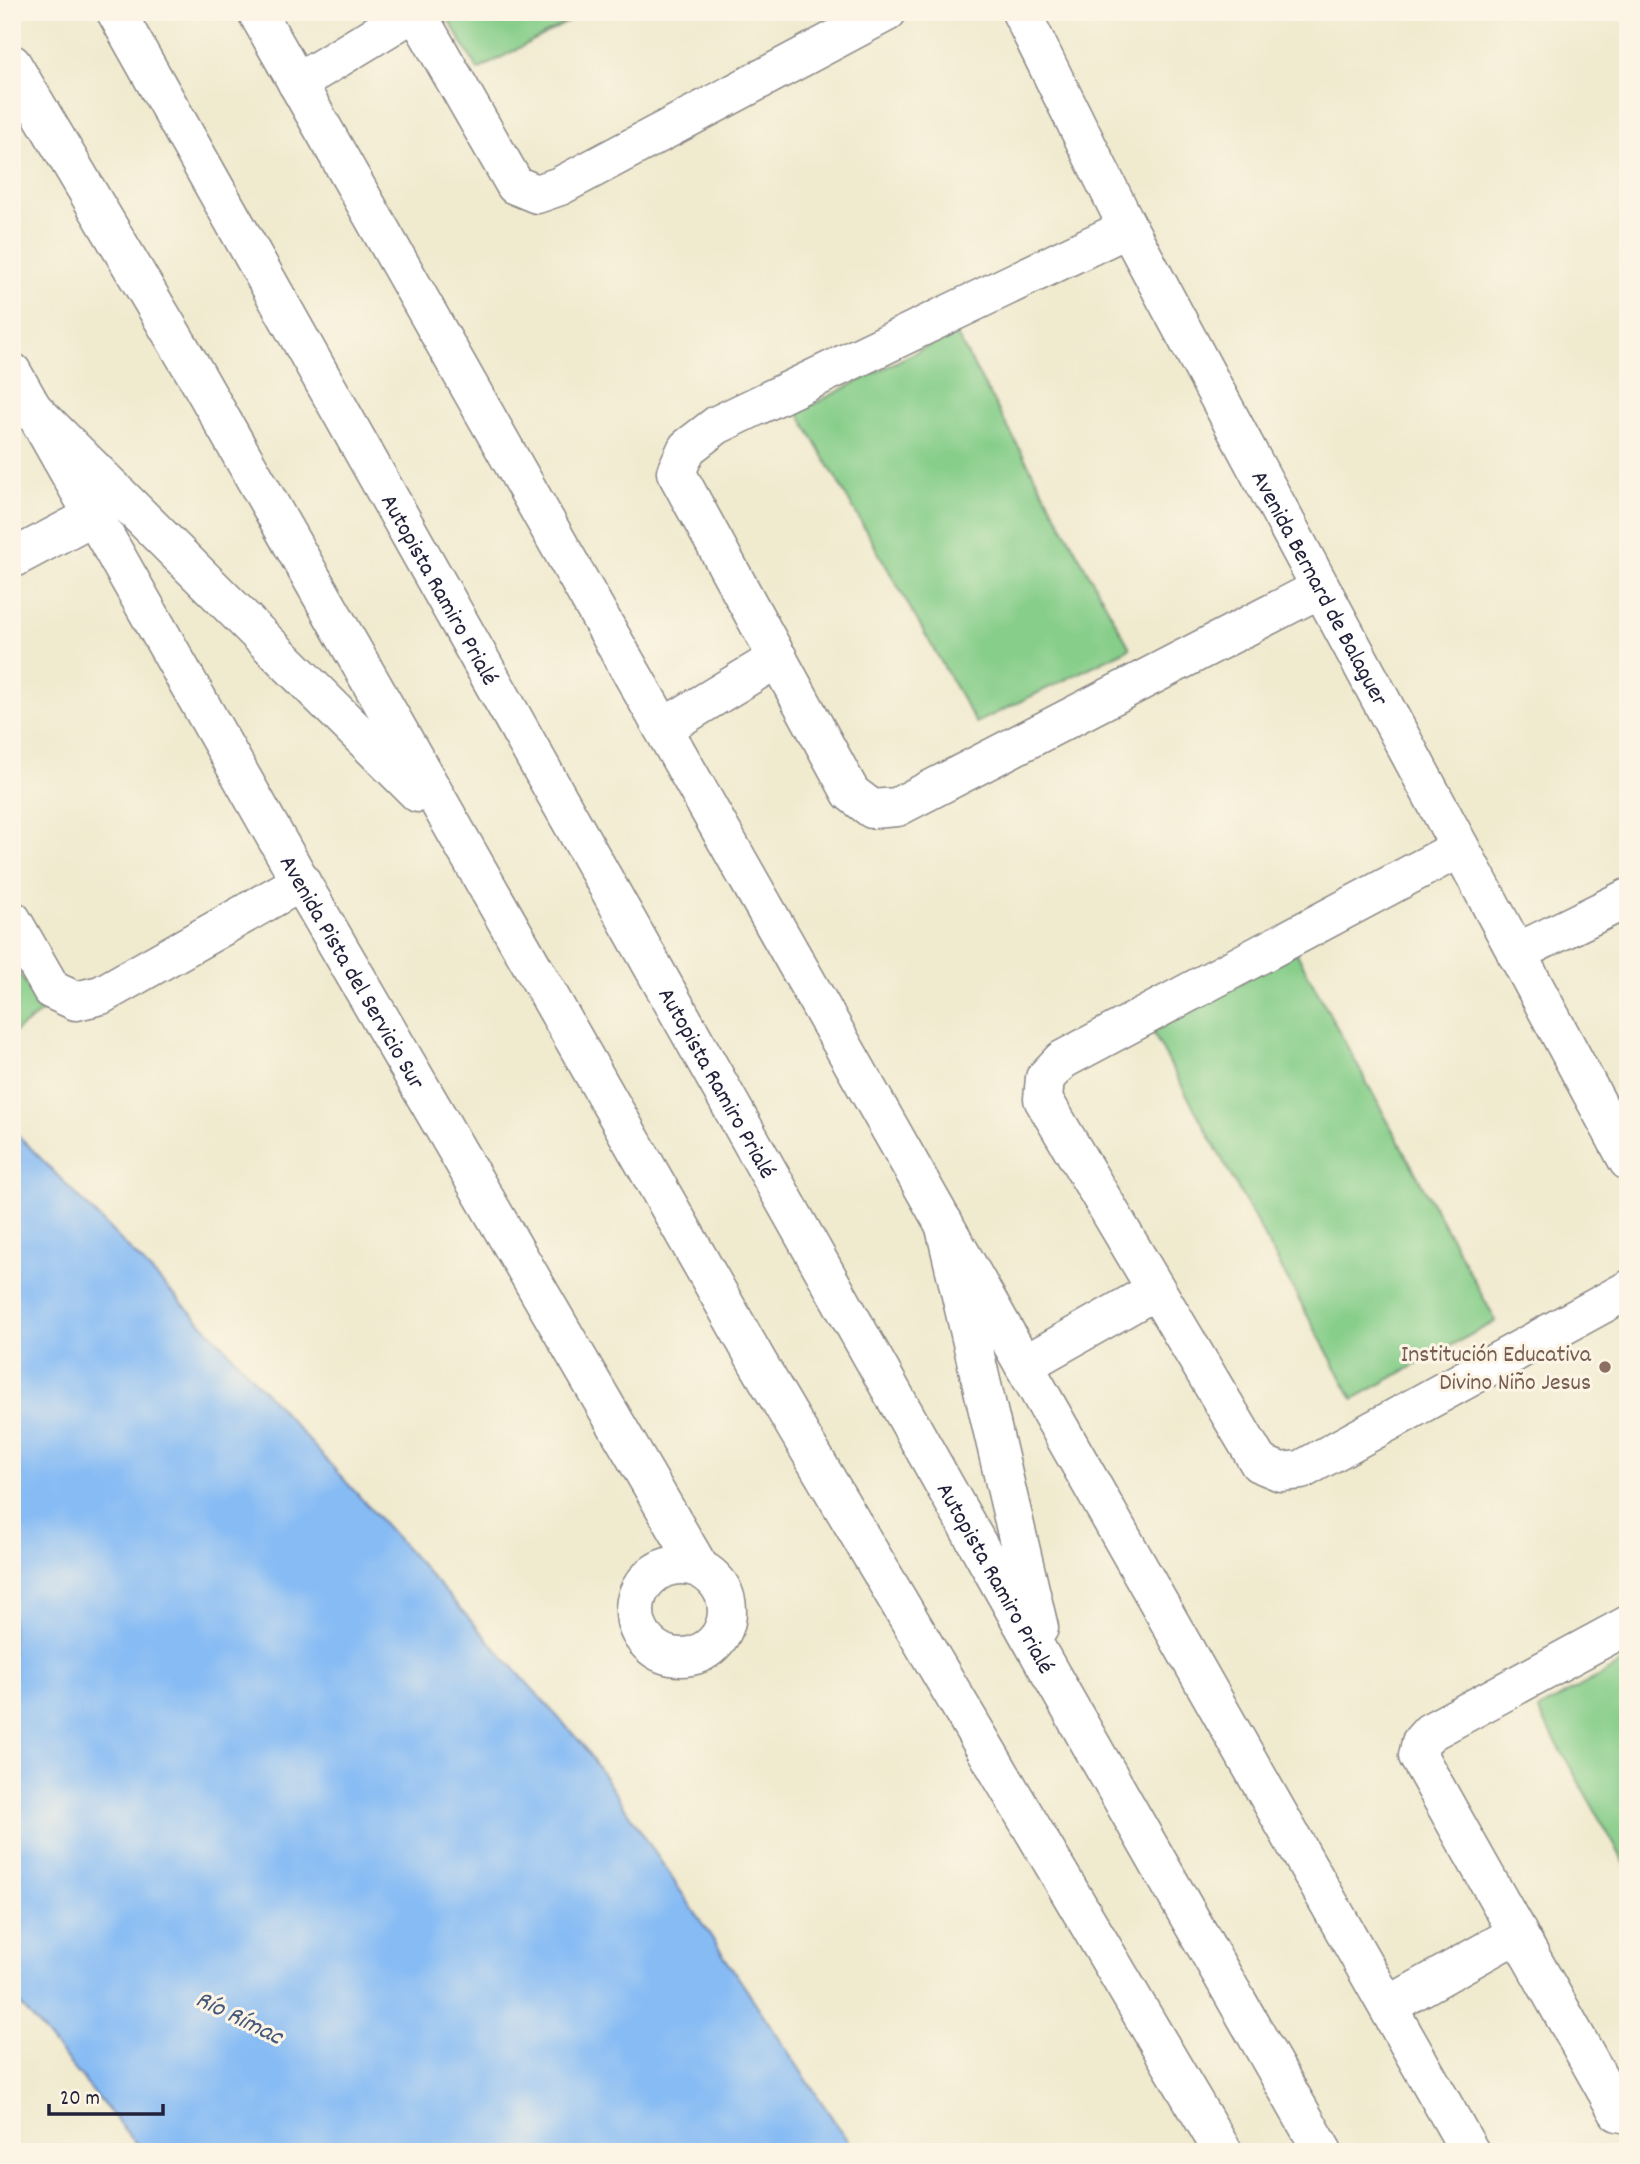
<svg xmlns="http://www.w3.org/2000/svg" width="1640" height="2164" font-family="Dekko,sans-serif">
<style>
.green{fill:#87ce8a;stroke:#547862;stroke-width:2}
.water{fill:#86bbf4;stroke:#546e98;stroke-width:2}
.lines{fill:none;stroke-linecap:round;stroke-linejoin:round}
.minor-casing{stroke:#898685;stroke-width:41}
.tertiary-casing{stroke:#898685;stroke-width:41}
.trunk-casing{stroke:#898685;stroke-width:41}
.minor{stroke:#fff;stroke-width:38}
.tertiary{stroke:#fff;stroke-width:38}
.trunk{stroke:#fff;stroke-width:38}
.education-dot{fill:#8d6e63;stroke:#fcf5e5;stroke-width:2.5}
.labels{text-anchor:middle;stroke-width:6;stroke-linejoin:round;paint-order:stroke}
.street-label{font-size:24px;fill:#22223b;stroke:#fcf5e5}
.education-label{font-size:24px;fill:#785e54;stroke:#fcf5e5;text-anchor:end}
.water-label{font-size:26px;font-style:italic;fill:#45587c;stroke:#fcf5e5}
</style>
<rect width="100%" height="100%" fill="#fcf5e5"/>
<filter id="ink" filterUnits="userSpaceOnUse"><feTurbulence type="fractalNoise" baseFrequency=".0143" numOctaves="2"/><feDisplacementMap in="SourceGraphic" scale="14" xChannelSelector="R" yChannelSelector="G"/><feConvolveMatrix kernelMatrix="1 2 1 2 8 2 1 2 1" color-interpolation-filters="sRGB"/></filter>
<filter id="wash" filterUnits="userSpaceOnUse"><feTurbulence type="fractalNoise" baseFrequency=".00686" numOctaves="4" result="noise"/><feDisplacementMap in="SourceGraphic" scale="28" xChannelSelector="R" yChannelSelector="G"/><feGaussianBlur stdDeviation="1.57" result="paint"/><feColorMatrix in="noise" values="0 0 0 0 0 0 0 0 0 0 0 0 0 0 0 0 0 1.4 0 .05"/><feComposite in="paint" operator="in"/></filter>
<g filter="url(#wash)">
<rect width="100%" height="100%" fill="#f0eacf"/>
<path class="green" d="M 444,12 L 586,12 L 478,70 Z
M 955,332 L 1130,648 L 976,723 L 798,412 Z
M 1296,952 L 1496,1321 L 1353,1399 L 1152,1031 Z
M 12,962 L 43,1011 L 12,1034 Z
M 1628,1660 L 1628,1869 L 1538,1710 Z"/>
<path class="water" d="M 12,1129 L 222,1344 L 583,1745 L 855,2152 L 143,2152 L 12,1994 Z"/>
</g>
<g filter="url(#ink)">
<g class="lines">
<defs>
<g id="minor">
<path d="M 257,12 L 1470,2152"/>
<path d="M 416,12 L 515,185 L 537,194 L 560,186 L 887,12"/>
<path d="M 297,83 L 414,12"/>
<path d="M 1128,228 L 717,425 L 687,448 L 676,472 L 851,793 L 872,809 L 897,807 L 1321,588"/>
<path id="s1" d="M 12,372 L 301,882 L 699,1567"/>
<path d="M 12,559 L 93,516"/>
<path d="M 663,728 L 778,658"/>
<path d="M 1460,848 L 1062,1060 L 1045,1078 L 1043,1099 L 1259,1463 L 1281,1472 L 1301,1470 L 1628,1290"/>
<path d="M 12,920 L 52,990 L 76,1001 L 101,995 L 301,882"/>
<path d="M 1516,953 L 1628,898"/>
<path d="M 1024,1365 L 1156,1290"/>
<circle cx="681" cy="1611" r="46"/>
<path d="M 1628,1625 L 1430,1732 L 1421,1742 L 1418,1756 L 1618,2112 L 1628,2114"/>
<path d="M 1388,2006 L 1518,1933"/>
</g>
<g id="tertiary">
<path id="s2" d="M 1021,12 L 1128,228 L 1628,1161"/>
</g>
<g id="trunk">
<path id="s3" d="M 116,12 L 1049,1671 L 1323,2152"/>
<path d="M 12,64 L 195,373 L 758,1363 L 1223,2152"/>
<path d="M 33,409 L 418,793"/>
<path d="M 944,1223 L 1039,1628"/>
</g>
</defs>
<use href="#minor" class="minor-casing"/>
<use href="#tertiary" class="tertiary-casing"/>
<use href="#trunk" class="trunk-casing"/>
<use href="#minor" class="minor"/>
<use href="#tertiary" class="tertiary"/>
<use href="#trunk" class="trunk"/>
</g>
</g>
<circle class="education-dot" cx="1605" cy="1367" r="7"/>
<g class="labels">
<g class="street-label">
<text dy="8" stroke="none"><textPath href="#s2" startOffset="649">Avenida Bernard de Balaguer</textPath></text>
<text dy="8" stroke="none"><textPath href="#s3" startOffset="662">Autopista Ramiro Prialé</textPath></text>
<text dy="8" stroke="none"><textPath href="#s1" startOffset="690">Avenida Pista del Servicio Sur</textPath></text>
<text dy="8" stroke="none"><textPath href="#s3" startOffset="1228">Autopista Ramiro Prialé</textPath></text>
<text dy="8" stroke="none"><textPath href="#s3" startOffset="1796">Autopista Ramiro Prialé</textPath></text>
</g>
<g class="education-label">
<text x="1591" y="1361">Institución Educativa<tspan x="1591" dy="28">Divino Niño Jesus</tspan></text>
</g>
<g class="water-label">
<text transform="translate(240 2016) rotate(26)" y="9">Río Rímac</text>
</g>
</g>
<rect width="1640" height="2164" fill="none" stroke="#fcf5e5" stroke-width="42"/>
<path d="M49 2104v10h114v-10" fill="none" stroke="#22223b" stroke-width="3.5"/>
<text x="60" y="2104" font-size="21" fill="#22223b" stroke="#fcf5e5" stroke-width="5" paint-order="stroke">20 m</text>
</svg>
